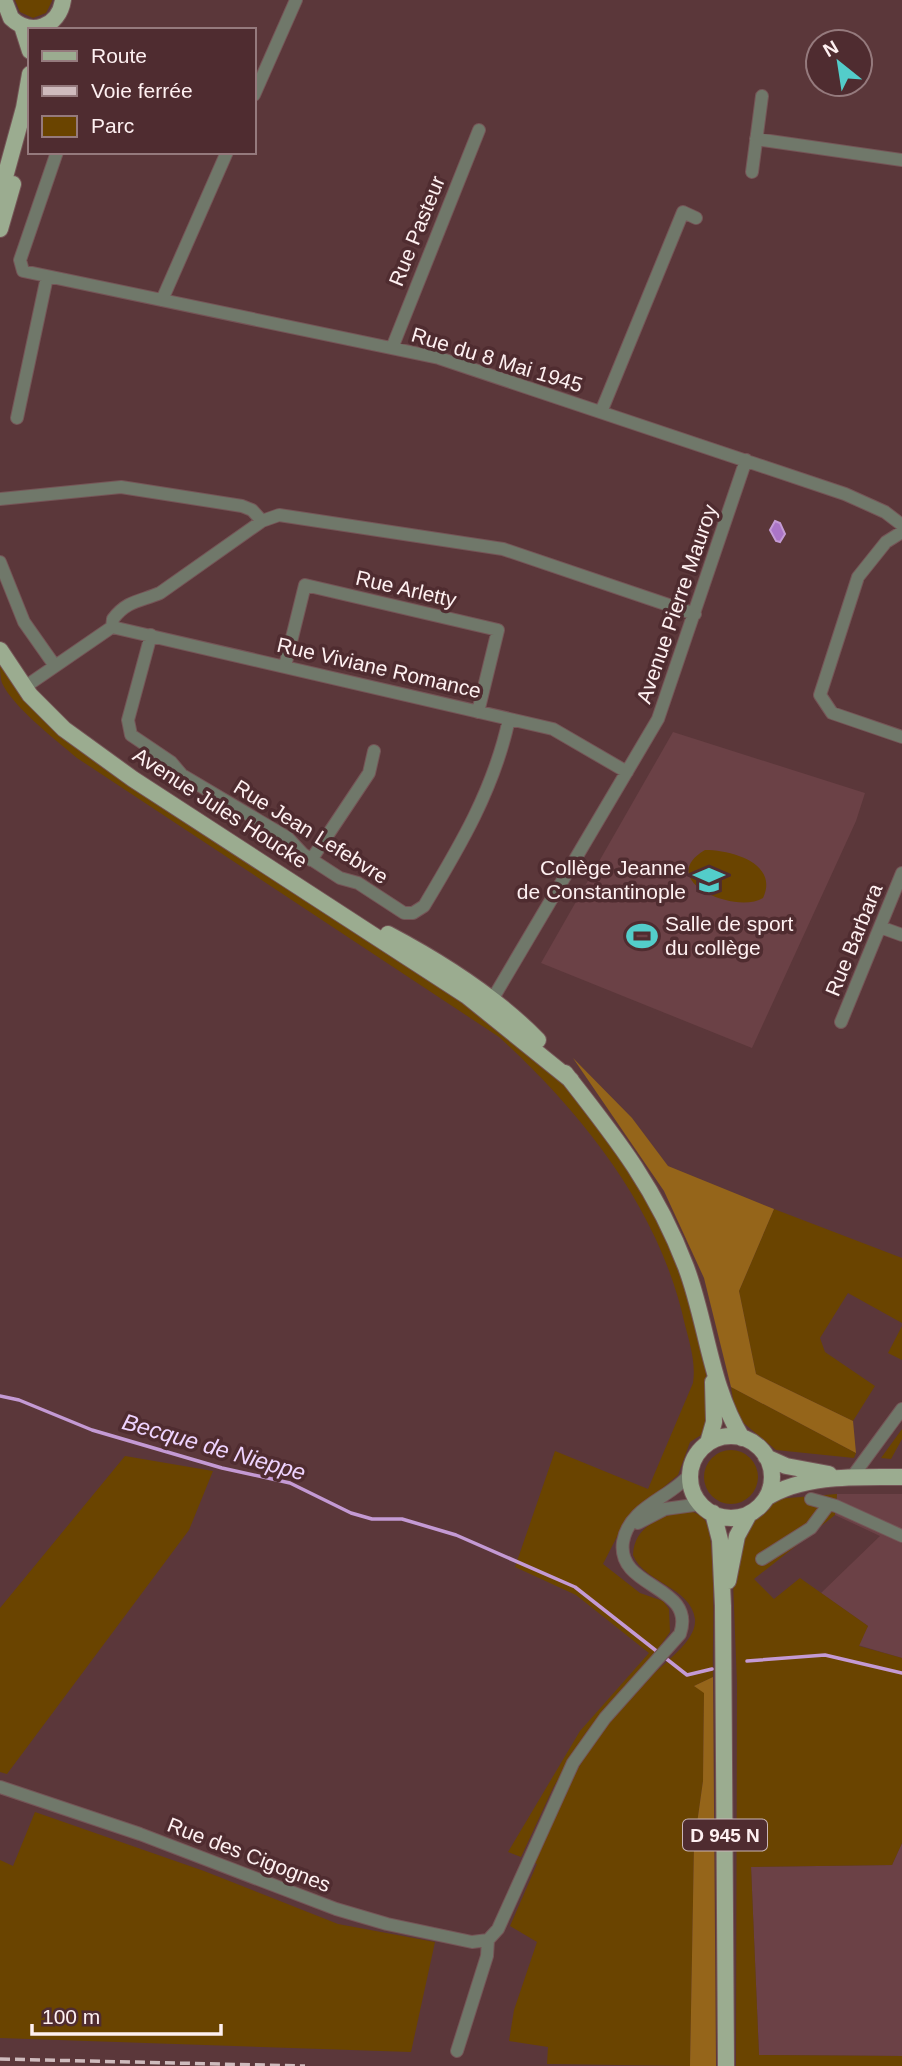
<svg xmlns="http://www.w3.org/2000/svg" width="902" height="2066" font-family="Helvetica,sans-serif">
<style>
.built{fill:#6b4146}
.green{fill:#6a4400}
.forest{fill:#95651a}
.water{fill:#ab75c7;stroke:#c49ad4;stroke-width:2}
.lines{fill:none;stroke-linecap:round;stroke-linejoin:round}
.stream{stroke:#c49ad4;stroke-width:3.5}
.minor-casing{stroke:#755557;stroke-width:14}
.major-casing{stroke:#755557;stroke-width:18}
.minor{stroke:#70786a;stroke-width:12}
.major{stroke:#9bac90;stroke-width:16}
.rail{stroke:#cfbbbd;stroke-width:3.5;stroke-dasharray:10 5;stroke-linecap:butt}
.labels{text-anchor:middle;stroke-width:7;stroke-linejoin:round;paint-order:stroke}
.shield{fill:#4f2c30;stroke:#cab5b7;stroke-width:2}
.shield-label{font-size:19px;font-weight:bold;fill:#fef0f1}
.street-label{font-size:21px;fill:#fef0f1;stroke:#4f2c30}
.poi-label{font-size:21px;fill:#fef0f1;stroke:#4f2c30;text-anchor:end}
.water-label{font-size:23px;font-style:italic;fill:#efd4ff;stroke:#4f2c30}
</style>
<rect width="100%" height="100%" fill="#5b373a"/>
<path class="built" d="M 673,732 L 865,793 L 856,821 L 752,1048 L 541,963 Z
M 837,1494 L 902,1494 L 902,1658 L 858,1645 L 868,1626 L 821,1593 L 880,1536 L 835,1515 Z
M 902,1843 L 902,2056 L 759,2055 L 751,1867 L 892,1865 Z"/>
<path class="green" d="M 15,0 L 52,0 L 52,1 L 46,13 L 33,18 L 20,12 Z
M 0,661 L 40,714 L 67,741 L 113,775 C 189,823 265,872 341,920 C 385,949 432,976 475,1006 C 575,1077 658,1187 690,1306 C 701,1346 714,1390 706,1432 L 690,1442 L 678,1475 L 626,1519 L 603,1564 L 640,1593 L 663,1601 L 669,1609 L 670,1632 L 653,1656 L 585,1734 L 553,1788 L 521,1857 L 508,1852 L 580,1731 L 649,1653 L 576,1595 L 515,1567 L 555,1451 L 648,1489 L 693,1383 C 696,1363 690,1344 685,1325 C 660,1210 584,1115 499,1037 L 77,758 C 56,740 13,707 2,683 C 0,677 0,668 0,661 Z
M 705,850 C 733,850 779,864 763,898 C 735,915 654,880 705,850 Z
M 774,1209 L 902,1258 L 902,1323 L 848,1293 L 820,1338 L 825,1352 L 875,1386 L 853,1421 L 756,1374 L 739,1291 Z
M 902,1326 L 902,1360 L 888,1353 Z
M 731,1387 L 856,1453 L 854,1458 L 776,1450 L 740,1420 L 735,1411 Z
M 902,1429 L 902,1439 L 891,1459 L 881,1458 Z
M704 1477a27 27 0 1 1 54 0a27 27 0 1 1-54 0Z
M 125,1456 L 213,1471 L 189,1530 L 7,1774 L 0,1772 L 0,1608 Z
M 837,1494 L 835,1515 L 754,1579 L 774,1599 L 800,1578 L 868,1626 L 859,1646 L 902,1658 L 902,1843 L 892,1865 L 751,1867 L 759,2055 L 902,2056 L 902,2066 L 736,2066 L 737,1683 L 733,1582 L 745,1529 L 776,1499 Z
M 683,1511 C 692,1511 701,1513 706,1522 C 717,1545 712,1646 713,1677 L 694,1686 L 704,1692 L 703,1781 L 694,1845 L 690,2066 L 547,2064 L 548,2047 L 509,2041 L 514,2010 L 537,1942 L 510,1926 L 537,1864 L 532,1862 C 551,1823 568,1783 591,1747 C 608,1722 630,1700 651,1677 C 664,1662 697,1641 695,1619 C 691,1587 644,1583 633,1555 C 634,1527 659,1517 683,1511 Z
M 35,1812 L 204,1871 L 338,1924 L 435,1942 L 411,2052 L 0,2038 L 0,1860 L 13,1866 Z"/>
<path class="forest" d="M 573,1058 L 632,1118 L 668,1166 L 774,1209 L 739,1291 L 756,1374 L 853,1421 L 856,1453 L 731,1387 L 704,1278 L 664,1191 Z
M 713,1677 L 716,2066 L 690,2066 L 694,1845 L 703,1781 L 704,1693 L 694,1686 Z"/>
<path class="water" d="M 775,521 L 780,523 L 785,534 L 780,542 L 776,541 L 770,530 Z"/>
<g class="lines">
<path class="stream" d="M 0,1396 L 19,1400 L 92,1430 L 222,1468 L 290,1483 L 351,1513 L 372,1519 L 402,1519 L 456,1535 L 575,1587 L 687,1675 L 712,1669
M 747,1661 L 825,1655 L 902,1673"/>
<defs>
<path id="minor" d="M 254,95 L 296,0
M 756,139 L 902,160
M 57,152 L 20,260 L 23,271 L 439,358 L 845,494 L 885,512 L 902,525
M 752,172 L 762,96
M 162,300 L 227,152
M 392,348 L 479,130
M 601,412 L 683,212 L 696,218
M 17,418 L 47,277
M 0,499 L 121,487 L 242,506 L 252,510 L 262,521
M 902,532 L 886,542 L 858,577 L 820,695 L 832,713 L 902,737
M 0,562 L 24,622 L 55,666
M 112,627 L 553,729 L 627,772
M 151,635 L 128,720 L 131,735 L 171,762 L 182,775 L 288,838 L 303,854 L 340,878 L 358,883 L 404,913 L 413,913 L 424,906 C 460,846 494,789 509,719
M 285,666 L 305,585 L 498,630 L 478,712
M 32,682 L 112,627 L 113,619 C 127,600 142,601 160,593 L 262,521 L 279,515 L 503,549 L 695,614
M 311,860 L 369,773 L 374,751
M 880,927 L 902,935
M 489,1005 L 658,719 L 746,460
M 841,1022 L 902,873
M 852,1477 L 902,1409
M 811,1499 L 836,1506 L 902,1536
M 638,1523 L 665,1509 L 701,1504
M 762,1559 L 811,1528 L 829,1504
M 0,1787 L 140,1834 L 336,1909 L 387,1924 L 472,1942 L 488,1940 L 498,1929 L 573,1763 L 605,1718 L 680,1634 C 697,1585 616,1589 623,1542 C 629,1506 671,1498 690,1474
M 457,2051 L 487,1956 L 488,1940"/>
<path id="major" d="M 4,0 L 11,18 C 31,37 59,27 63,0
M 22,26 L 30,51
M 0,195 L 24,108 L 30,74
M 0,229 L 13,184
M 0,650 L 30,695 L 64,729 L 133,779 L 467,996 L 571,1080
M 388,934 C 443,963 495,996 538,1040
M 565,1073 C 616,1138 656,1188 686,1267 C 707,1323 710,1386 742,1438
M690 1477a41 41 0 1 1 82 0a41 41 0 1 1-82 0Z
M 708,1443 L 714,1422 L 713,1382
M 766,1457 L 786,1466 L 829,1474
M 766,1498 C 804,1474 858,1477 902,1477
M 713,1513 L 720,1540 L 723,1606 L 726,2066
M 728,1581 L 737,1536 L 749,1514"/>
</defs>
<use href="#minor" class="minor-casing"/>
<use href="#major" class="major-casing"/>
<use href="#minor" class="minor"/>
<use href="#major" class="major"/>
<path class="rail" d="M 0,2059 L 305,2066"/>
</g>
<defs>
<symbol id="school-bare" viewBox="-9 -9 18 18"><path d="M0-5L7-2L0 1L-7-2ZM-4 1L0 2.5L4 1V4Q0 6-4 4Z" fill="#53cdca" stroke="#4f2c30" stroke-width="2.5" paint-order="stroke"/></symbol>
<symbol id="stadium-bare" viewBox="-9 -9 18 18"><path d="M0-5a6.5 5 0 1 0 0 10a6.5 5 0 1 0 0-10ZM-3.5-1.8h7v3.6h-7Z" fill="#53cdca" stroke="#4f2c30" stroke-width="2.5" paint-order="stroke"/></symbol>
</defs>
<g fill-rule="evenodd">
<use href="#school-bare" x="687" y="858" width="44" height="44"/>
<use href="#stadium-bare" x="620" y="914" width="44" height="44"/>
</g>
<g class="labels">
<rect class="shield" x="683" y="1819.5" width="84" height="31" rx="5"/>
<g class="shield-label">
<text x="725" y="1842">D 945 N</text>
</g>
<g class="street-label">
<text transform="translate(417 231) rotate(-68)" y="7">Rue Pasteur</text>
<text transform="translate(497 360) rotate(17)" y="7">Rue du 8 Mai 1945</text>
<text transform="translate(406 589) rotate(13)" y="7">Rue Arletty</text>
<text transform="translate(677 604) rotate(-71)" y="7">Avenue Pierre Mauroy</text>
<text transform="translate(379 668) rotate(13)" y="7">Rue Viviane Romance</text>
<text transform="translate(220 808) rotate(33)" y="7">Avenue Jules Houcke</text>
<text transform="translate(311 832) rotate(32)" y="7">Rue Jean Lefebvre</text>
<text transform="translate(854 940) rotate(-68)" y="7">Rue Barbara</text>
<text transform="translate(249 1855) rotate(21)" y="7">Rue des Cigognes</text>
</g>
<g class="poi-label">
<text x="686" y="875">Collège Jeanne<tspan x="686" dy="24">de Constantinople</tspan></text>
<text x="665" y="931" text-anchor="start">Salle de sport<tspan x="665" dy="24">du collège</tspan></text>
</g>
<g class="water-label">
<text transform="translate(214 1447) rotate(16)" y="8">Becque de Nieppe</text>
</g>
</g>
<rect x="28" y="28" width="228" height="126" fill="#4f2c30" stroke="#957a7d" stroke-width="2"/>
<rect x="42" y="51" width="35" height="10" fill="#9bac90" stroke="#957a7d" stroke-width="2"/>
<text x="91" y="63" font-size="21" fill="#fef0f1">Route</text>
<rect x="42" y="86" width="35" height="10" fill="#cfbbbd" stroke="#957a7d" stroke-width="2"/>
<text x="91" y="98" font-size="21" fill="#fef0f1">Voie ferrée</text>
<rect x="42" y="116" width="35" height="21" fill="#6a4400" stroke="#957a7d" stroke-width="2"/>
<text x="91" y="133" font-size="21" fill="#fef0f1">Parc</text>
<g transform="translate(839 63) rotate(330)"><circle r="33" fill="#4f2c30" stroke="#957a7d" stroke-width="2"/>
<path d="M0-5L12 26L0 18L-12 26Z" fill="#53cdca"/>
<text y="-10" font-size="19" font-weight="bold" text-anchor="middle" fill="#fef0f1">N</text>
</g>
<path d="M32 2024v10h189v-10" fill="none" stroke="#fef0f1" stroke-width="3.5"/>
<text x="42" y="2024" font-size="21" fill="#fef0f1" stroke="#4f2c30" stroke-width="5" paint-order="stroke">100 m</text>
</svg>
